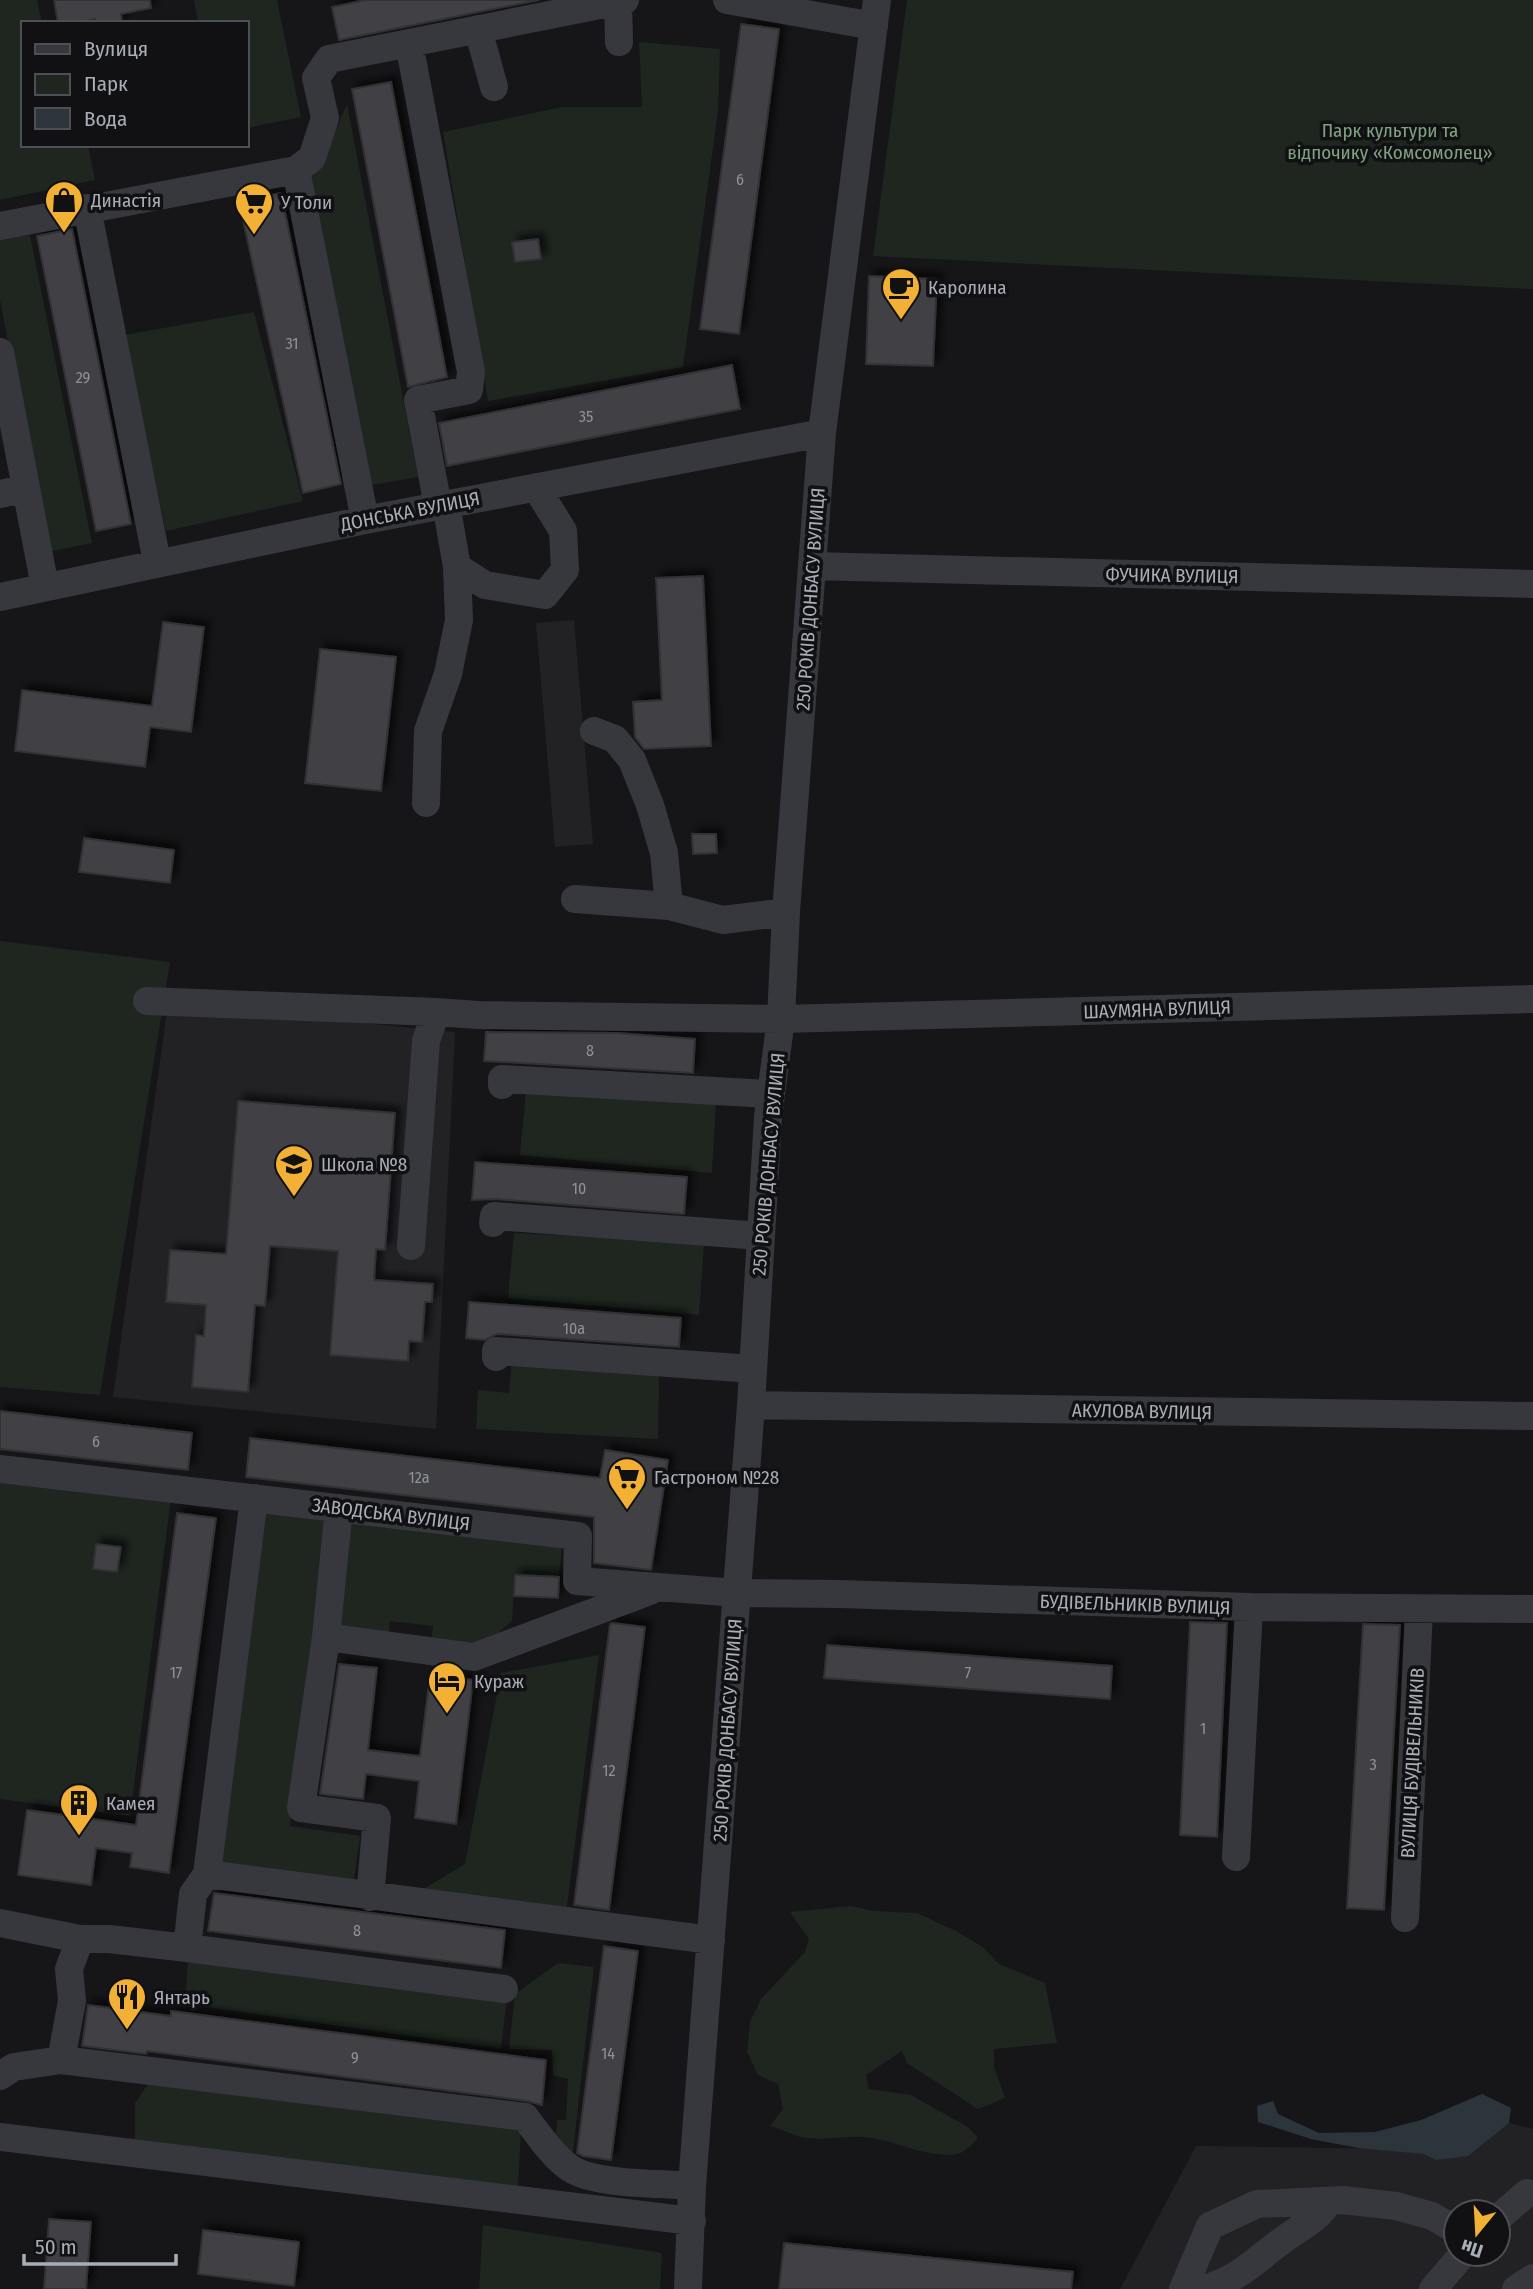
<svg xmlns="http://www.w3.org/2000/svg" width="1533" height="2289" font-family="'Fira Sans Condensed',sans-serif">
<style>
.built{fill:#222225;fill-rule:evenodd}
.green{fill:#1e261f}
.water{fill:#2c353c}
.building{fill:#404145;stroke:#303034;stroke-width:2;filter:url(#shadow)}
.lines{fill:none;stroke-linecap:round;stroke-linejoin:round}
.minor{stroke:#37383d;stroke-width:28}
.labels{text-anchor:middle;stroke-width:7;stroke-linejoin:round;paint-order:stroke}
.number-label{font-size:16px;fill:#8e929b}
.park-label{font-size:19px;fill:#7fa381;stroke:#111113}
.poi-label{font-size:19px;fill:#a8adb8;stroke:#111113;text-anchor:start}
.street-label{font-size:19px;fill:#a8adb8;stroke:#111113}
</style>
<defs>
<filter id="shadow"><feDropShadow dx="6" dy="-6" stdDeviation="3.5" flood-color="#0009"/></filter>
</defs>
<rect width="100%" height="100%" fill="#161618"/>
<path class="built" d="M 574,620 L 593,844 L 555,847 L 536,623 Z
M 168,1004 L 455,1032 L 436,1429 L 113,1397 Z
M 1509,2123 L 1533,2129 L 1533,2289 L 1120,2289 L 1196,2146 L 1473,2150 ZM 1456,2212 L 1498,2212 L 1498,2254 L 1456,2254 Z"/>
<path class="green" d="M 0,0 L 37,0 L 42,23 L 23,23 L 23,145 L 88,145 L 95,180 L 0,200 Z
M 194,0 L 277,0 L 301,117 L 247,128 L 247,23 L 198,23 Z
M 907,0 L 1533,0 L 1533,289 L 873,256 Z
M 639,42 L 720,49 L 718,111 L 683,367 L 488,401 L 443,132 L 562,107 L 642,107 Z
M 347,104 L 418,477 L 367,486 L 310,175 L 322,162 Z
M 30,235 L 92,543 L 48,552 L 0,300 L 0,238 Z
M 254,312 L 303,501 L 166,531 L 124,335 Z
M 0,941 L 170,962 L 100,1395 L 0,1387 Z
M 526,1091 L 716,1101 L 712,1173 L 520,1155 Z
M 514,1233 L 704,1243 L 699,1315 L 508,1298 Z
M 512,1359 L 659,1372 L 658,1439 L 476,1429 L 478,1390 L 509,1393 Z
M 0,1476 L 171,1499 L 130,1816 L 0,1799 Z
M 339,1508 L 563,1534 L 559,1577 L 515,1575 L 512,1621 L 496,1635 L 475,1647 L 430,1650 L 433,1626 L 390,1621 L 387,1645 L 326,1637 Z
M 260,1509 L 329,1518 L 290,1826 L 360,1836 L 353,1887 L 214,1869 Z
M 599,1655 L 566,1914 L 415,1894 L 465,1864 L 501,1673 Z
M 851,1906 L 874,1911 L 917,1913 L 956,1931 L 983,1947 L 999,1964 L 1045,1983 L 1057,2043 L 994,2049 L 994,2067 L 1005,2098 L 978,2109 L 907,2063 L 902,2051 L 866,2075 L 869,2089 L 911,2095 L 968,2127 L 978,2138 C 973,2143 965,2153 957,2154 C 932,2159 898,2142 872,2138 C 850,2134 829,2141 807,2138 C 794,2137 783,2129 770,2126 L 783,2109 L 778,2084 L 758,2075 L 747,2052 L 750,2022 L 761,1999 L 805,1952 L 809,1939 L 790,1912 Z
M 188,1960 L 507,1997 L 501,2049 L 185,2004 Z
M 558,1963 L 594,1967 L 571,2169 L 555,2153 L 557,2120 L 566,2120 L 568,2079 L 553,2075 L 552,2050 L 509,2049 L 515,1994 Z
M 150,2081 L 521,2129 L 518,2187 L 135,2143 L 135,2103 Z
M 483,2225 L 662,2253 L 660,2289 L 479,2289 Z"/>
<path class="water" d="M 1482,2094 L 1511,2108 L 1509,2123 L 1468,2156 L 1436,2160 L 1424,2154 L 1358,2148 L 1311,2139 L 1258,2122 L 1257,2106 L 1273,2101 L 1278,2114 L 1319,2133 L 1375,2132 L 1421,2120 Z"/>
<path class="building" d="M 54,0 L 150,0 L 151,8 L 121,14 L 122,23 L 96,23 L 95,19 L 77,23 L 58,23 Z
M 365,0 L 539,0 L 339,40 L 332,7 Z
M 741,24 L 779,29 L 739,334 L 700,329 Z
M 391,82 L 447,377 L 408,387 L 352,89 Z
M 281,193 L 341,484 L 303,493 L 239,202 Z
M 72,229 L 131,524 L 96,531 L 37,236 Z
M 538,239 L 541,259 L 515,262 L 512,242 Z
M 869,276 L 937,279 L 933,366 L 866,364 Z
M 732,365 L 740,409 L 447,466 L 439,423 Z
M 703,576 L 711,746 L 644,749 L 635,737 L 633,702 L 662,700 L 656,578 Z
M 163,622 L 204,627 L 191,732 L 150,727 L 145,767 L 15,751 L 22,690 L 152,706 Z
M 320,649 L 396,657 L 381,791 L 305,783 Z
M 692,834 L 716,834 L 717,853 L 693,854 Z
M 84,838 L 174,850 L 170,883 L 79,872 Z
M 486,1032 L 618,1033 L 695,1039 L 693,1073 L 484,1061 Z
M 238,1101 L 395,1113 L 385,1250 L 376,1249 L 374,1280 L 433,1284 L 432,1302 L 425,1302 L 422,1342 L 409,1341 L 408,1361 L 330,1355 L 338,1251 L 270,1246 L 265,1306 L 255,1305 L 248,1392 L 192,1387 L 196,1335 L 204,1336 L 206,1305 L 166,1302 L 170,1250 L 226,1254 Z
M 475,1162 L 687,1177 L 684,1214 L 495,1199 L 472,1200 Z
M 469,1302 L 681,1318 L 679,1347 L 497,1334 L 485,1340 L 466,1338 Z
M 0,1411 L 192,1433 L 188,1470 L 0,1449 Z
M 250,1438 L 600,1478 L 605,1450 L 668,1460 L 651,1570 L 594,1563 L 594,1517 L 246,1477 Z
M 177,1513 L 216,1518 L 169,1873 L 130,1867 L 132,1853 L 96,1848 L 91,1885 L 18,1875 L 27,1810 L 136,1825 Z
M 96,1544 L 121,1547 L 117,1572 L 93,1569 Z
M 515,1575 L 559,1577 L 558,1598 L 514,1596 Z
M 1190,1622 L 1227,1623 L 1217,1837 L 1180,1835 Z
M 613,1623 L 645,1627 L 609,1910 L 574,1905 L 610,1624 Z
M 1363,1624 L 1400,1625 L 1384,1910 L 1347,1908 Z
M 827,1645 L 1112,1666 L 1110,1699 L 824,1678 Z
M 339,1664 L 377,1668 L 368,1750 L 420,1756 L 430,1675 L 473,1680 L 456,1824 L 415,1818 L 419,1781 L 366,1774 L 363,1799 L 320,1794 Z
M 214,1893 L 505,1930 L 501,1968 L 208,1931 Z
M 604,1946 L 638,1951 L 611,2160 L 583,2156 L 577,2153 Z
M 88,2005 L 171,2016 L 171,2011 L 546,2060 L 542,2105 L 527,2101 L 147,2051 L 146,2054 L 82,2046 Z
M 49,2219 L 91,2222 L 86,2289 L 44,2289 Z
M 203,2230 L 299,2242 L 294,2286 L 198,2274 Z
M 784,2243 L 1073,2272 L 1071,2289 L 779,2289 Z"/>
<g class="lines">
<path class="minor" d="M 727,0 L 874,26
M 618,2 L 619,42
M 478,29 L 494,87
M 409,43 L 471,372 L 469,390 L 418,400 L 438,506
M 87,208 L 157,562
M 0,226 L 296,170
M 0,352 L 45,587
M 0,494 L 26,488
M 365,520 L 296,170 L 312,158 L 325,118 L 316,78 L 329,59 L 625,0
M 812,566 L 1533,584
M 457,567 L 485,585 L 545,595 L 565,570 L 563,531 L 536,487
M 0,597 L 365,520 L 822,433
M 594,731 L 615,739 L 632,760 L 650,805 L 664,853 L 669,906 L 723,920 L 786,912
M 426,803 L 428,731 L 448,674 L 459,620 L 457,567 L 446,504
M 575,899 L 669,906
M 147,1001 L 436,1012
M 502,1085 L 502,1079 L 770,1094
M 493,1223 L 494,1216 L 761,1236
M 411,1246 L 426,1041 L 436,1012 L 478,1015 L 781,1019 L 1533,999
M 496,1357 L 496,1351 L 753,1369
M 751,1405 L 1533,1416
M 0,1469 L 578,1536 L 577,1581 L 738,1593 L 839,1594 L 1249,1607 L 1533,1609
M 326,1637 L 339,1508
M 1236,1857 L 1249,1607
M 207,1874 L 711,1940
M 370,1897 L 377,1818 L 301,1808 L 326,1637 L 474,1657 L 650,1591
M 1405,1918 L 1419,1609
M 0,1923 L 80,1939
M 187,1948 L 504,1989
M 61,2060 L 525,2117 C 537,2133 556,2161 573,2170 C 600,2185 660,2183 692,2186
M 0,2076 L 14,2067 L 61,2060 L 72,2001 L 69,1969 L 80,1939 L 109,1939 L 187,1948 L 193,1894 L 207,1874 L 254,1498
M 0,2137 L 692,2221
M 1498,2218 L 1527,2193
M 688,2289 L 692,2186 L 751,1405 L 768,1117 L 781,1019 L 786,912 L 822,433 L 877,0
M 1183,2289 L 1210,2226 L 1257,2204 L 1343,2200 L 1396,2206 L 1432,2216 L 1456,2230
M 1204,2289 C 1241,2278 1254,2261 1283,2240 C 1300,2227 1318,2220 1329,2201
M 1433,2289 L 1463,2254
M 1516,2289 L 1533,2278"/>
</g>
<defs>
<symbol id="shop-pin" viewBox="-11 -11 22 30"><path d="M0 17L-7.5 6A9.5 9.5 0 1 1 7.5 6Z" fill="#f2b134" stroke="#111113"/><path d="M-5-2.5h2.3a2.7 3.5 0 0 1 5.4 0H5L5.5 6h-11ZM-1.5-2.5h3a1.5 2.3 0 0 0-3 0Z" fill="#111"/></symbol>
<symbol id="supermarket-pin" viewBox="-11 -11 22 30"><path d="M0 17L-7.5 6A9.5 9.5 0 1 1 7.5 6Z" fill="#f2b134" stroke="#111113"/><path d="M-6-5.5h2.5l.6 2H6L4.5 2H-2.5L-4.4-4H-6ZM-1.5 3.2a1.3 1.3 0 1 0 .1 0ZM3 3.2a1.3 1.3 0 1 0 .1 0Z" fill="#111"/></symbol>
<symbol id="cafe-pin" viewBox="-11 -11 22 30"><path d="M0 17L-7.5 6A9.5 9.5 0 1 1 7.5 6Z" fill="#f2b134" stroke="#111113"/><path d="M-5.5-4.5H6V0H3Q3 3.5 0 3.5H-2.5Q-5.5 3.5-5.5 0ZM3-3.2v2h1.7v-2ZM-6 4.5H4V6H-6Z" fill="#111"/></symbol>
<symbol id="school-pin" viewBox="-11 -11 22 30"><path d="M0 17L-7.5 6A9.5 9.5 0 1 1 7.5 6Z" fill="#f2b134" stroke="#111113"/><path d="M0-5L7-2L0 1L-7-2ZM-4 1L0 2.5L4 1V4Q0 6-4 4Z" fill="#111"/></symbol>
<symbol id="hotel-pin" viewBox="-11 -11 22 30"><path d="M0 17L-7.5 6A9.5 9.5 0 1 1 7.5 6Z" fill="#f2b134" stroke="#111113"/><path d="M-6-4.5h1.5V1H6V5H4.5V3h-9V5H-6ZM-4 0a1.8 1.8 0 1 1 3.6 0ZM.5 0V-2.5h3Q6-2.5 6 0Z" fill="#111"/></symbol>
<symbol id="building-pin" viewBox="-11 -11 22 30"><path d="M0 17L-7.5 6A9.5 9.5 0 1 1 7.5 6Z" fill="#f2b134" stroke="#111113"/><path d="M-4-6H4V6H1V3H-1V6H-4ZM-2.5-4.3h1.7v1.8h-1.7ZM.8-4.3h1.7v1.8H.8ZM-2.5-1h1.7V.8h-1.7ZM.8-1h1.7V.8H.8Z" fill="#111"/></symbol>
<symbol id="restaurant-pin" viewBox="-11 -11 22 30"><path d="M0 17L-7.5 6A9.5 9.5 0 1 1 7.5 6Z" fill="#f2b134" stroke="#111113"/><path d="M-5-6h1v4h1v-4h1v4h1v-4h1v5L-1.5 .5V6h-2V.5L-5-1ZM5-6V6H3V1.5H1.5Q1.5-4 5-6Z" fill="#111"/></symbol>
</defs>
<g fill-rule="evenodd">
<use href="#shop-pin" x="42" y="178" width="44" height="60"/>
<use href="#supermarket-pin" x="232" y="180" width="44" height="60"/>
<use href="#cafe-pin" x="879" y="265" width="44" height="60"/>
<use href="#school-pin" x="272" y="1142" width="44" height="60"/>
<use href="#supermarket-pin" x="605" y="1455" width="44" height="60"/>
<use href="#hotel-pin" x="425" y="1659" width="44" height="60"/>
<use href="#building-pin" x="57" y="1781" width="44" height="60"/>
<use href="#restaurant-pin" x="105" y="1975" width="44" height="60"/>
</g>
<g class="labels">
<g class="number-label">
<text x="740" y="185">6</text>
<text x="292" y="349">31</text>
<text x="83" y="383">29</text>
<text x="586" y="422">35</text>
<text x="590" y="1056">8</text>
<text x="579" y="1194">10</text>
<text x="574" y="1334">10а</text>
<text x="96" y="1447">6</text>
<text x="419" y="1483">12а</text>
<text x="176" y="1678">17</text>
<text x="968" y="1678">7</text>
<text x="1203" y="1734">1</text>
<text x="1373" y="1770">3</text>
<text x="609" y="1776">12</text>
<text x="357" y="1936">8</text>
<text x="608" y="2059">14</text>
<text x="355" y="2063">9</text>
</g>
<g class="park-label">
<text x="1390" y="137">Парк культури та<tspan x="1390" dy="22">відпочику «Комсомолец»</tspan></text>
</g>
<g class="poi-label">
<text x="91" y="207">Династія</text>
<text x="281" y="209">У Толи</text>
<text x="928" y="294">Каролина</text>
<text x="321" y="1171">Школа №8</text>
<text x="654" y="1484">Гастроном №28</text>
<text x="474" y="1688">Кураж</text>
<text x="106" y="1810">Камея</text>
<text x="154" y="2004">Янтарь</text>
</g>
<g class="street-label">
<text transform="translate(410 511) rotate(-11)" y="7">ДОНСЬКА ВУЛИЦЯ</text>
<text transform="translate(1172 575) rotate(1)" y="7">ФУЧИКА ВУЛИЦЯ</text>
<text transform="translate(810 599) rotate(-86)" y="7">250 РОКІВ ДОНБАСУ ВУЛИЦЯ</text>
<text transform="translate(1157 1009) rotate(-2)" y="7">ШАУМЯНА ВУЛИЦЯ</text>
<text transform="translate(768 1164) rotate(-85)" y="7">250 РОКІВ ДОНБАСУ ВУЛИЦЯ</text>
<text transform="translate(1142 1411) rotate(1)" y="7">АКУЛОВА ВУЛИЦЯ</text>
<text transform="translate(391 1514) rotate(7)" y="7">ЗАВОДСЬКА ВУЛИЦЯ</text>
<text transform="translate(1135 1604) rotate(2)" y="7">БУДІВЕЛЬНИКІВ ВУЛИЦЯ</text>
<text transform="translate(727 1730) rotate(-86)" y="7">250 РОКІВ ДОНБАСУ ВУЛИЦЯ</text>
<text transform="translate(1412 1763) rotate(-87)" y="7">ВУЛИЦЯ БУДІВЕЛЬНИКІВ</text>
</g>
</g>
<rect x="21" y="21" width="228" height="126" fill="#111113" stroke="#4d4f55" stroke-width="2"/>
<rect x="35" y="44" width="35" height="10" fill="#37383d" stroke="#4d4f55" stroke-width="2"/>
<text x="84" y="56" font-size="21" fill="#a8adb8">Вулиця</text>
<rect x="35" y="74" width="35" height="21" fill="#1e261f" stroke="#4d4f55" stroke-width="2"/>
<text x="84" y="91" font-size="21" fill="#a8adb8">Парк</text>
<rect x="35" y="108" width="35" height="21" fill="#2c353c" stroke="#4d4f55" stroke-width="2"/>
<text x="84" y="126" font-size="21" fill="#a8adb8">Вода</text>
<g transform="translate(1477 2233) rotate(198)"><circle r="33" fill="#111113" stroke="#4d4f55" stroke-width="2"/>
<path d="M0-5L12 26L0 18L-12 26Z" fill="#f2b134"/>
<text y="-10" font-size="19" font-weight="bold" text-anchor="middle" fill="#a8adb8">Пн</text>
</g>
<path d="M24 2254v10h152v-10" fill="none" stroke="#a8adb8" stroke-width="3.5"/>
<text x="35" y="2254" font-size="21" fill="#a8adb8" stroke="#111113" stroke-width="5" paint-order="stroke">50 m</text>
</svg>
